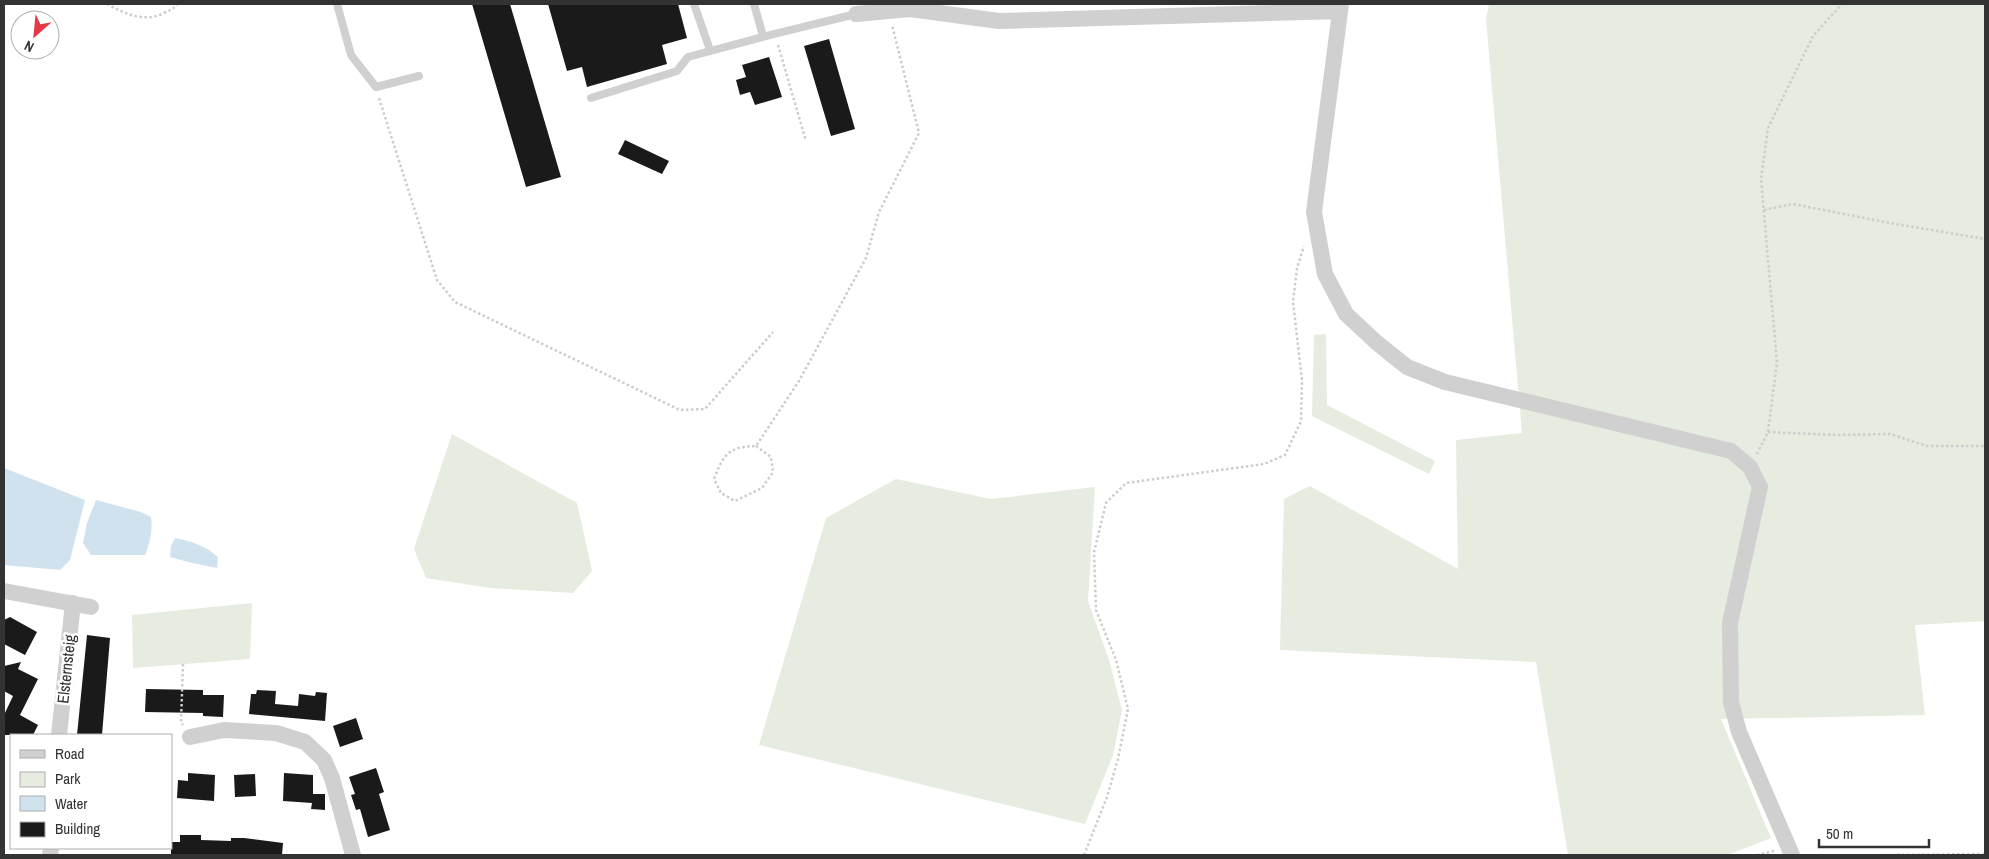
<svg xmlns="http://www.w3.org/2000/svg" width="1989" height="859" font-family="'Archivo Narrow',sans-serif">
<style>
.green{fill:#e6ecdf}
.water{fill:#cfe2ee}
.building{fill:#1a1a1a}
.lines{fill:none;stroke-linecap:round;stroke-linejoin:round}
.path{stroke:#cdcdcd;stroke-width:2.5;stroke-dasharray:2.5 2.5;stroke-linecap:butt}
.service{stroke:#d0d0d0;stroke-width:8}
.minor{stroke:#d0d0d0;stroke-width:16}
.labels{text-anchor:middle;stroke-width:5;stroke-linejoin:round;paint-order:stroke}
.street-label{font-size:16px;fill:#333;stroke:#fff}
</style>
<rect width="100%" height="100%" fill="#fff"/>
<path class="green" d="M 1489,4 L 1985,4 L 1985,621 L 1915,625 L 1925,715 L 1721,719 L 1771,838 L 1730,854 L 1568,855 L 1536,662 L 1280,650 L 1284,499 L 1310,486 L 1458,569 L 1456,440 L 1522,433 L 1486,19 Z
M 1326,334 L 1327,405 L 1435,461 L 1429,474 L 1312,416 L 1314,335 Z
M 452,434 L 577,503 L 592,571 L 573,593 L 490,588 L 426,578 L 414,549 Z
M 896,479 L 991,499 L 1095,487 L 1088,601 L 1109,660 L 1122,710 L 1113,755 L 1085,824 L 759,745 L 826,518 Z
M 252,603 L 250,659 L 133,668 L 132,615 Z"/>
<path class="water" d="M 4,468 L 85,500 L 70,560 L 60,570 L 4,565 Z
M 96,500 L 141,512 L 151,517 C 153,531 150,542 145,555 L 91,555 L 83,543 L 87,523 Z
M 175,538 C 191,541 206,546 218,557 L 217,568 L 188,562 L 170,557 L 171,546 Z"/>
<path class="building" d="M 472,4 L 510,4 L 561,177 L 526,187 Z
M 548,4 L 678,4 L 687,38 L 662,45 L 667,64 L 587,87 L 582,67 L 567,71 Z
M 829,39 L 855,129 L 831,136 L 804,46 Z
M 769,57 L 782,97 L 755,105 L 750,92 L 740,95 L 736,80 L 746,77 L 742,65 Z
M 625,140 L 669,161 L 662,174 L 618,154 Z
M 10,617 L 37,632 L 25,655 L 4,644 L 4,620 Z
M 87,635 L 110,638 L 102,735 L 77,735 Z
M 21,662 L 18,669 L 38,679 L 20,715 L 38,725 L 33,735 L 4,735 L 4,715 L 13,696 L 4,691 L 4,666 Z
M 146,689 L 203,690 L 203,695 L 224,695 L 223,717 L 203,716 L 203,713 L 145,712 Z
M 257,690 L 276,691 L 275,704 L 298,706 L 299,694 L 315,696 L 316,692 L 327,693 L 325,721 L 249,714 L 251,694 L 256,694 Z
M 356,718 L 363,739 L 340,747 L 333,726 Z
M 376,768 L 384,792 L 379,794 L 390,830 L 368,837 L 360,809 L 356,810 L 351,795 L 355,794 L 349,777 Z
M 188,773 L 215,775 L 214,801 L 177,798 L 178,780 L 188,781 Z
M 284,773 L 313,775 L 313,794 L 325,794 L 325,810 L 311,809 L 312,803 L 283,801 Z
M 255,774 L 256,796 L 235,797 L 234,775 Z
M 180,835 L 201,835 L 201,840 L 231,841 L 231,838 L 244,838 L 283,843 L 282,855 L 171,855 L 171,842 L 180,842 Z"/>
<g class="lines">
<path class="path" d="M 107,4 C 125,14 145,23 164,13 C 170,10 174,9 177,4
M 778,45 L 806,141
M 379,98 L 437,280 L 455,302 L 680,410 L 705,409 L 773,332
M 1764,210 L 1793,204 L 1890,223 L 1985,239
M 1768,432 L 1836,435 L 1890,434 L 1927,446 L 1985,446
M 756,446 L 771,457 L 773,472 L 762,488 L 735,501 L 721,493 L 714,479 C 724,453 729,447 756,446 L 799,381 L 866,258 L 879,212 L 919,133 L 892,25
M 1757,454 L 1768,432 L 1777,363 L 1761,179 L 1768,128 L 1813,36 L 1842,4
M 183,664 L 181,722 L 183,725
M 1084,855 L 1107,797 L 1118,759 L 1128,709 L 1116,660 L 1096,610 L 1094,552 L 1106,503 L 1126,483 L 1264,464 L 1285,455 L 1301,421 L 1302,380 L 1293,302 L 1297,268 L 1304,246
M 1757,855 L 1774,851
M 1882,855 L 1985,854"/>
<path class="service" d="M 337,4 L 351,55 L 376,87 L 419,76
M 694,4 L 710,50
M 754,4 L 763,36
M 591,98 L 677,71 L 688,57 L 774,34 L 856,14"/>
<path class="minor" d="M 1341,4 L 1314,212 L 1325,274 L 1346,314 L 1376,342 L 1407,367 L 1445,382 L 1731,451 L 1750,467 L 1760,487 L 1730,623 L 1731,702 L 1739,732 L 1792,855
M 856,14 L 910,9 L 999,21 L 1340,11
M 4,591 L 91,607
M 59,735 L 73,603
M 190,737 L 224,730 L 276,733 L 305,742 L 324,760 L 332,778 L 353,855
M 50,855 L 51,848"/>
</g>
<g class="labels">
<g class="street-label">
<text transform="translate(66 669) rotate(-84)" y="6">Elsternsteig</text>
</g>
</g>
<rect width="1989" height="859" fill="none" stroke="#333333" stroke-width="10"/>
<rect x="10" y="734" width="162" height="115" fill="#ffffff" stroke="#adadad"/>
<rect x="20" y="750" width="25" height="8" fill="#d0d0d0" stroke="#adadad"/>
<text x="55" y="759" font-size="15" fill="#333333">Road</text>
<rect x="20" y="772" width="25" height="15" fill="#e6ecdf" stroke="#adadad"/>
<text x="55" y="784" font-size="15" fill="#333333">Park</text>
<rect x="20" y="796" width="25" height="15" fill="#cfe2ee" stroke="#adadad"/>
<text x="55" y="809" font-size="15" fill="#333333">Water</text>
<rect x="20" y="822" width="25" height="15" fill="#1a1a1a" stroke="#adadad"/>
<text x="55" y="834" font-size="15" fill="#333333">Building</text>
<g transform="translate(35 35) rotate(207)"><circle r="24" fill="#ffffff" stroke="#adadad"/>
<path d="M0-4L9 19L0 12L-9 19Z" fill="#e63946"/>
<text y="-8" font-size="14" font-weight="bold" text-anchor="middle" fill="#333333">N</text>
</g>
<path d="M1819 839v8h110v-8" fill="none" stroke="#333333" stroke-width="2.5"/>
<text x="1826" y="839" font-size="15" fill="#333333" stroke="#ffffff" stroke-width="4" paint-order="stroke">50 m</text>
</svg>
